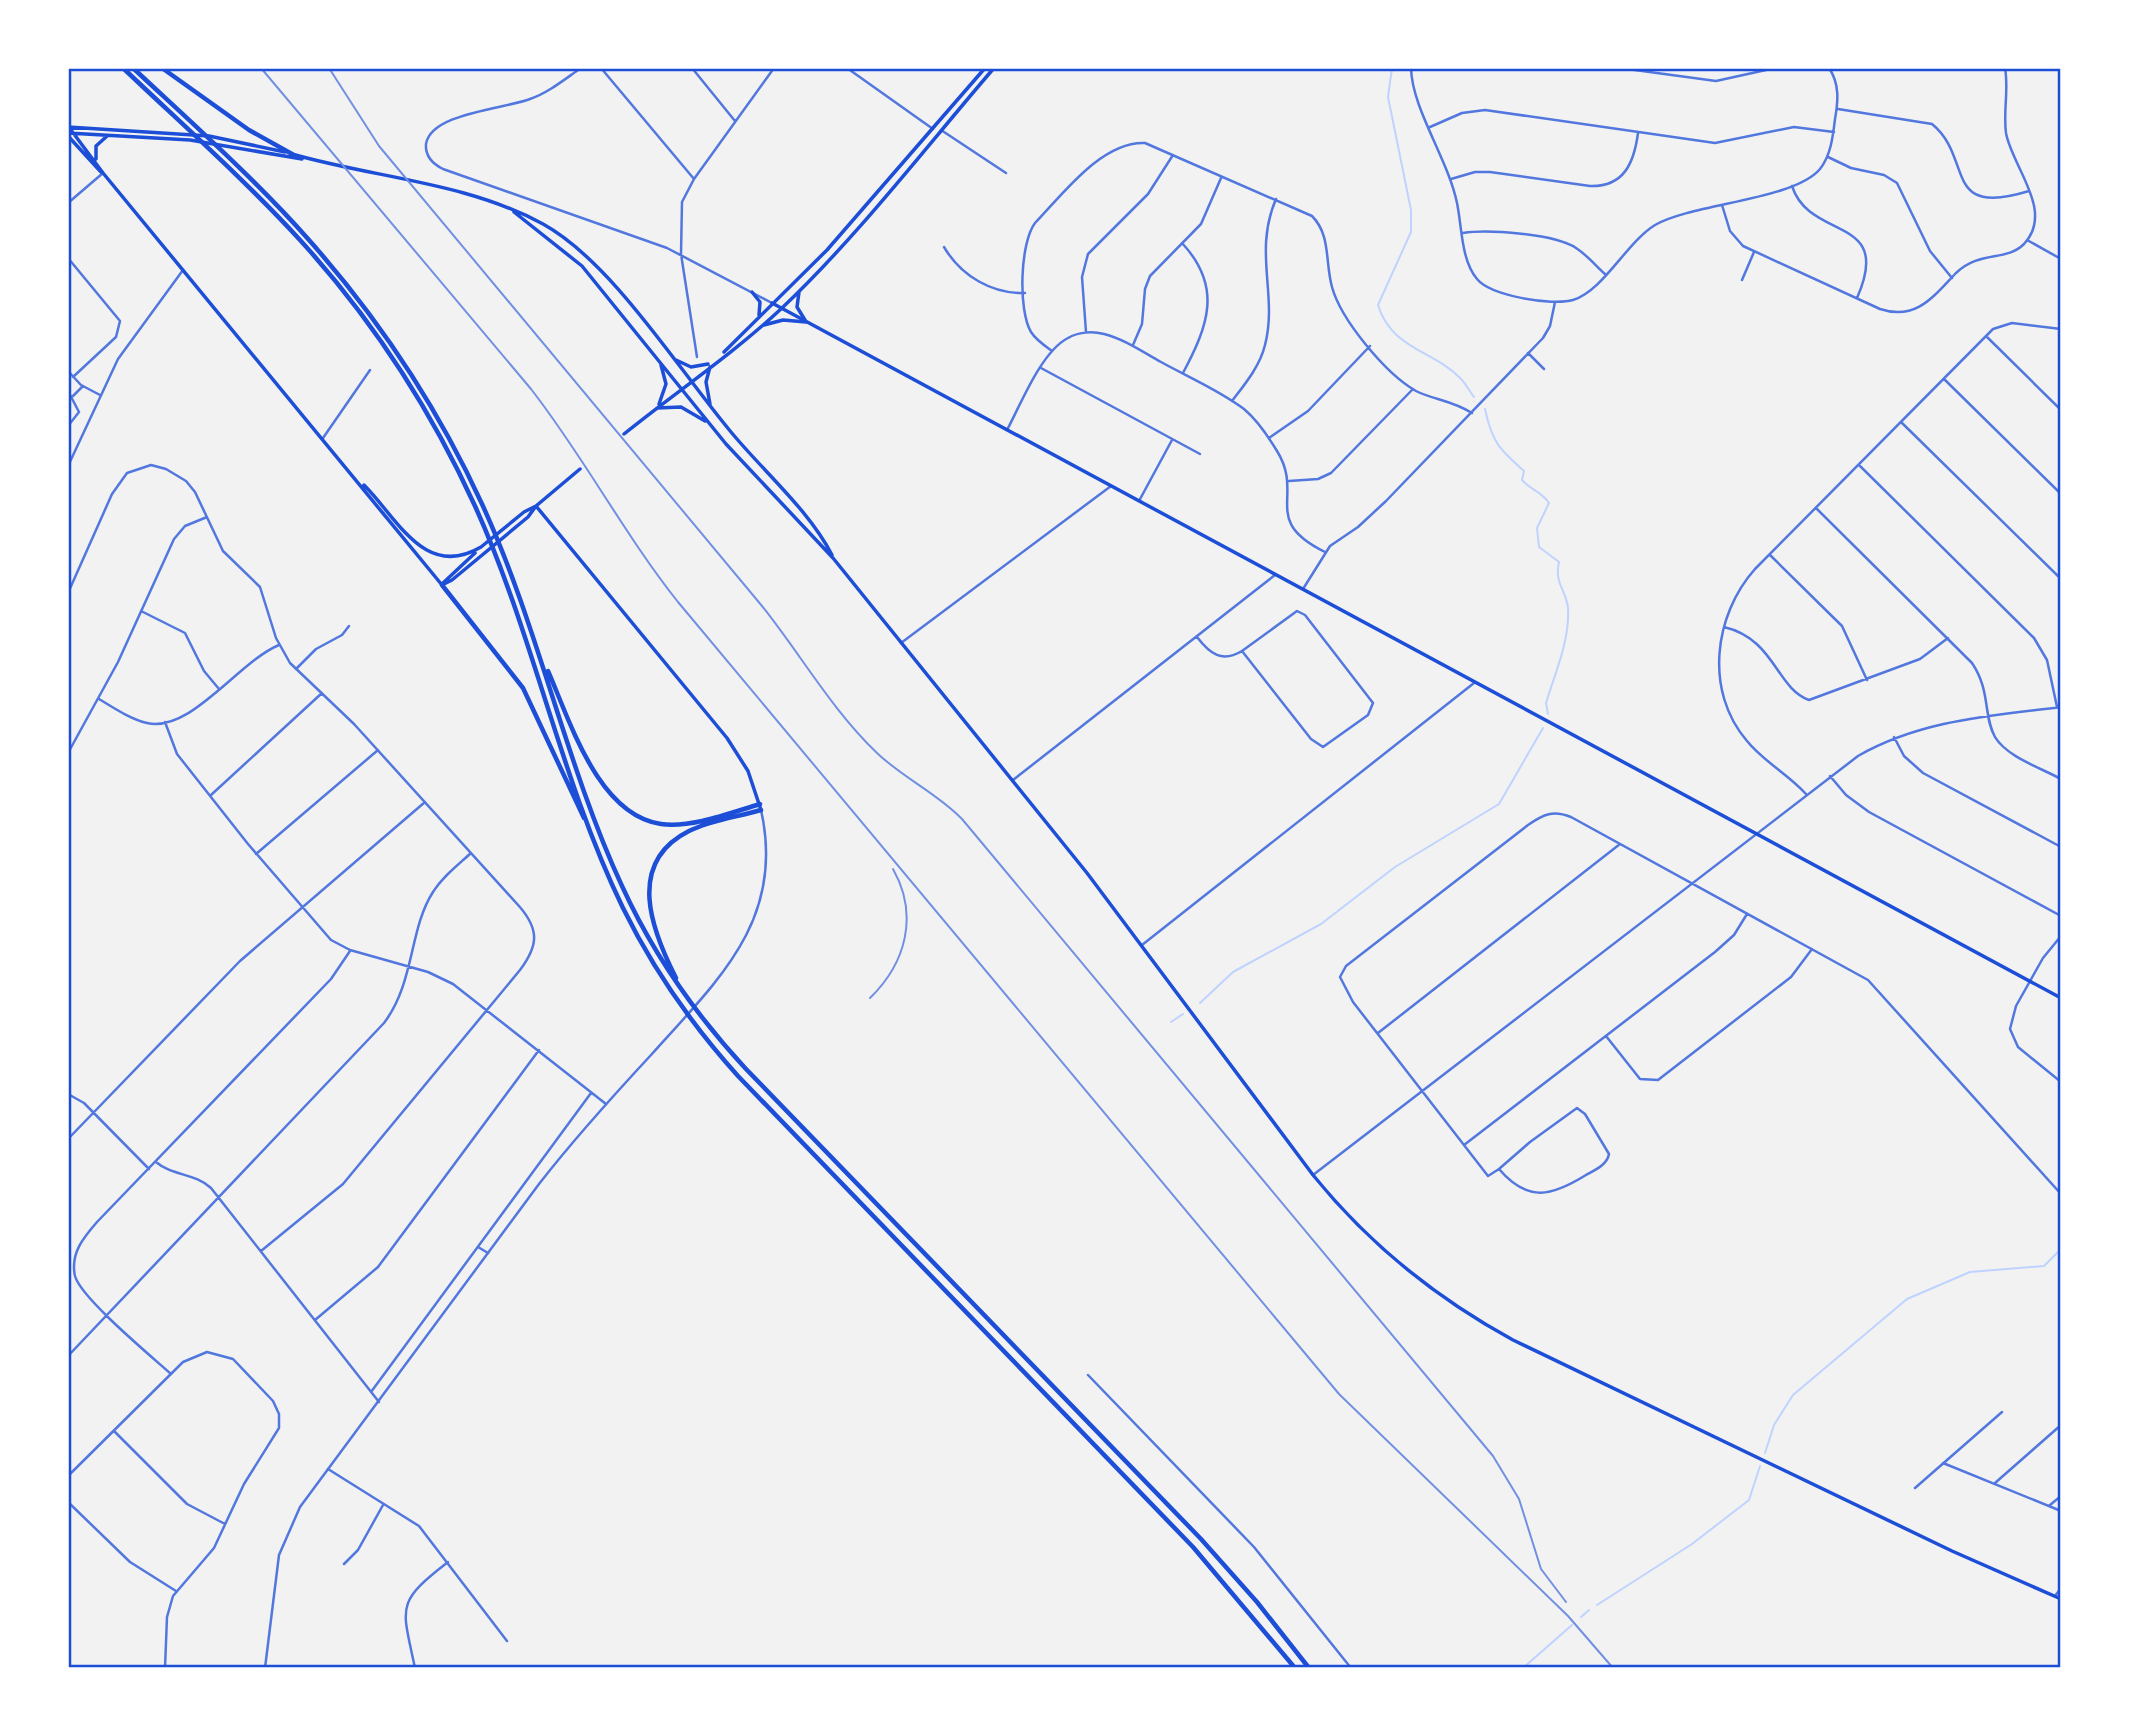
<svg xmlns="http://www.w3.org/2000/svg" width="2129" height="1736" font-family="'Libre Baskerville',serif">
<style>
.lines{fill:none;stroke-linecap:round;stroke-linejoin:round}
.stream{stroke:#bfd3fe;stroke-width:2}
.minor{stroke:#5277de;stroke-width:2.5}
.tertiary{stroke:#5277de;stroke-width:2.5}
.secondary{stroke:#1d4ed8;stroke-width:3.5}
.primary{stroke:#1d4ed8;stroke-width:3.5}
.motorway{stroke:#1d4ed8;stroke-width:4.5}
.rail{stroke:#7290e2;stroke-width:2}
.neatline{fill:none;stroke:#1d4ed8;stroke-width:2.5}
</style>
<rect width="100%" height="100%" fill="#f2f2f2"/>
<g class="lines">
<path class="stream" d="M 1392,68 L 1388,97 L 1411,210 L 1411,232 L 1378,305 C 1391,349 1435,351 1461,379 C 1466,384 1470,392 1474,397
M 1485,409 C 1492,442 1499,449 1524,471 L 1522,480 C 1531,490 1542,492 1549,503 L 1537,528 L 1539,547 L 1559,562 C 1554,584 1566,589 1568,608 C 1570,640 1555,673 1546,703 L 1548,714
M 1200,1003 L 1233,972 L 1321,924 L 1395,867 L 1499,804 L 1543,728
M 1171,1022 L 1183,1014
M 1765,1453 L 1774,1425 L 1793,1395 L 1907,1299 L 1970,1272 L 2044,1266 L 2061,1249
M 1597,1605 L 1692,1544 L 1749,1500 L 1760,1466
M 1581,1617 L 1589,1610
M 1523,1668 L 1572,1625"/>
<path class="minor" d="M 581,68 C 565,79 548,93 530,99 C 504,109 431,113 426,144 C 425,156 433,164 443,169 L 667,248 L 772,303
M 601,68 L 694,179
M 692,68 L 735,121
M 847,68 L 933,129
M 1411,68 C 1412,109 1448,159 1457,203 C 1462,227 1461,260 1477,279 C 1491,296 1552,306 1573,300 C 1604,290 1626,243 1655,225 C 1694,203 1794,200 1820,169 C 1831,155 1833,136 1835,119 C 1838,102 1840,84 1829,68
M 1620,68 L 1716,81 L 1775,68
M 1838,109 L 1932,124 C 1974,158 1941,218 2029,191
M 1430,127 L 1462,113 L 1485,110 L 1715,143 L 1794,127 L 1834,132
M 941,130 L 1006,173
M 1828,157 L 1851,168 L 1884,175 L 1897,183 L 1930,251 L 1952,278
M 1451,179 L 1475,172 L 1490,172 L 1590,186 C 1624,187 1634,163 1638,133
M 1792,186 C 1810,242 1894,214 1857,298
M 68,203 L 103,173
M 1722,205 L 1730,231 L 1743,246 L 1880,309 C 1916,321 1933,297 1956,273 C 1980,250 2006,262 2024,244 C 2055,211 2012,167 2006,133 C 2003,111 2009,90 2005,68
M 1463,233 C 1488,229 1555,234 1576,248 C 1587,255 1596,266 1605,274
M 2027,240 L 2061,259
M 1182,243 C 1223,287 1208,326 1183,373
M 944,247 C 961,276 992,294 1025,293
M 68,258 L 120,321 L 116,337 L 73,377
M 1742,280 L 1754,252
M 1086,332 L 1082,277 L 1088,254 L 1148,194 L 1173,155
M 1986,336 L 2061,410
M 1133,345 L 1142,324 L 1145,289 L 1150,276 L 1201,224 L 1221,178
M 1052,351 C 1045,346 1036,340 1031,332 C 1018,310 1020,243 1035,223 C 1063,194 1102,141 1145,143 L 1312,216 C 1331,235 1325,262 1332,287 C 1341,320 1386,374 1416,391 C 1434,400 1451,400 1472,413
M 1528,353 L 1544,369
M 697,357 L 681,254 L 682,202 L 694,179 L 774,68
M 1041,368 L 1200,454
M 68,371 L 81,385 L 100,395
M 1944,379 L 2061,494
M 68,391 L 79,412 L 68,426
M 73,396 L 83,386
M 1232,401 C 1245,384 1260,366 1265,345 C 1278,295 1253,252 1276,199
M 1901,422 L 2061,579
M 1007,430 C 1021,404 1041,352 1068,338 C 1078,332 1092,331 1104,334 C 1124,339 1143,352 1161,362 C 1188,377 1219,390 1244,409 C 1257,420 1268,436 1277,451 C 1305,496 1260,520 1325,552
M 323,438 L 370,370
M 1269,438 L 1308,411 L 1370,346
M 1859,465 L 2034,638 L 2047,660 L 2057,707
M 1289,481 L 1318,479 L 1331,473 L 1413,389
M 1139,501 L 1172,440
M 1816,508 L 1972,663 C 1991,691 1983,716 1995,737 C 2007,757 2041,768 2061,779
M 1770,555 L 1842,626 L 1867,680
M 1303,589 L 1330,546 L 1358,527 L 1386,501 L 1543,338 L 1550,326 L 1555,302
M 68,593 L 112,494 L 127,473 L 151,465 L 166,469 L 186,481 L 195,492 L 223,551 L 260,587 L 276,638 L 290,663 L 354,724 L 519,906 C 540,930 538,946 520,970 L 343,1184 L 261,1251
M 141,611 L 185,633 L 204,671 L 219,689
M 1297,611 L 1305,615 L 1373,703 L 1368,715 L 1323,747 L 1311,739 L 1242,651 Z
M 1724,627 C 1775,639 1776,688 1809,700 L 1920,659 L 1948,638
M 1197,637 C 1210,654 1222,663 1242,651
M 901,643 L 1111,486
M 296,669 L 316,649 L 342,635 L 349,626
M 99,699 C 114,708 130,719 147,723 C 191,733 238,662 279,645
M 165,722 L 177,754 L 248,844 L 331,940 L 350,950 L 428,972 L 453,984 L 606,1104
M 1894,737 L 1904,756 L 1923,773 L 2061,847
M 68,753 L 118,662 L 174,539 L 185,526 L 207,517
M 1830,776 L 1846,795 L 1869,812 L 2061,916
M 1013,780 L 1275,575
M 1806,794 C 1788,774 1764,762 1747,741 C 1704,691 1714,615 1755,569 L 1993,329 L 2012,323 L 2061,329
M 211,795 L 322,693
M 256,854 L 378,750
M 2061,936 L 2043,958 L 2016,1006 L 2010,1029 L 2018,1047 L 2061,1082
M 1142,945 L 1474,683
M 1378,1033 L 1620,844
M 1606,1036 L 1640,1079 L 1658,1080 L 1791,977 L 1812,949
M 68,1094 L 84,1103 L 149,1169
M 68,1139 L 240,961 L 425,802
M 1464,1145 L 1715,952 L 1734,935 L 1747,914
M 156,1162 C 172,1176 195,1173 211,1188 L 379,1402
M 1499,1169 L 1530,1142 L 1577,1108 L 1585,1114 L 1609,1154 C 1607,1165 1595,1170 1586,1175 C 1552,1196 1528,1203 1499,1169 L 1488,1176 L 1353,1002 L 1340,977 L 1346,966 L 1528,825 C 1544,814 1553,810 1571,817 L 1868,980 L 2061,1194
M 1313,1175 L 1858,756 C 1921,720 1990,716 2061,707
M 478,1247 L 488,1253
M 315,1320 L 378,1267 L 539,1050
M 68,1356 L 384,1023 C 415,982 409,929 433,892 C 443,876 458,865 471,853
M 171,1374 C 151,1356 81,1298 75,1276 C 70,1253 84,1237 97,1222 L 331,979 L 350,951
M 1088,1375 L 1254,1547 L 1351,1668
M 371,1392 L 591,1093
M 114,1431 L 187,1504 L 225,1524
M 1943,1463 L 2061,1511
M 328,1469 L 419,1526 L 507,1641
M 68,1476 L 183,1362 L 207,1352 L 233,1359 L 273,1401 L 279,1414 L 279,1428 L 244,1484 L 214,1548 L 173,1596 L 167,1617 L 165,1668
M 1995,1483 L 2061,1425
M 1915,1488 L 2002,1412
M 68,1502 L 130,1562 L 176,1591
M 2050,1505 L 2061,1496
M 344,1564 L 358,1550 L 383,1505
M 2055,1596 L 2061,1588
M 68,1639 L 70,1668
M 415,1668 C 402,1606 395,1603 448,1562"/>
<path class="tertiary" d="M 68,466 L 118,359 L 183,270
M 265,1668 L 279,1555 L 300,1507 L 539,1184 C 574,1139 612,1097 651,1055 C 717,981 786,920 761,810"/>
<path class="secondary" d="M 772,303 L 2061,998"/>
<path class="primary" d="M 68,126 L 103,173 L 442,585
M 68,127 L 209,136 L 285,152
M 68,133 L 190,140 L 302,159
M 68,136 L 101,172
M 292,154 C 375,178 466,182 543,224 C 612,262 679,370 731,432 C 764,472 808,509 832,555
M 96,159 L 96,146 L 106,137
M 514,212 L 582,266 L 726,444 L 833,558 L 1087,873 L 1313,1175 C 1368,1243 1436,1298 1513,1340 L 1952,1551 L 2061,1599
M 752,292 L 760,302 L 759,315
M 799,292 L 797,307 L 805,320
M 764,325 L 783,320 L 806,322
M 724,352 L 827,250 L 985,68
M 676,360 L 691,367 L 708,364
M 659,404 L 666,384 L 661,365
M 710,404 L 706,382 L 710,367
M 657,408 L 681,407 L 705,421
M 624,434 C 676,392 733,354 782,308 C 857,237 926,147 994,68
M 364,485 C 398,519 425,580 481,547
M 536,506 L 727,738 L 748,771 L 761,810
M 481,547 L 524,512 L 536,506
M 443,583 L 475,553
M 442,585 L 452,580 L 528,517 L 536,506 L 580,469"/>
<path class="motorway" d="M 123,68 C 183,125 245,180 300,240 C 372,319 431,410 475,506 C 534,636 561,781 623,908 C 653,969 692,1025 738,1076 L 1193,1547 L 1295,1668
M 133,68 C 193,124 255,179 309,240 C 379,319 438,408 482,504 C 539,628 565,763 622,886 C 653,954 695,1014 746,1069 L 1201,1539 L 1257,1602 L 1309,1668
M 162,68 L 249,130 L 292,154
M 442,585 L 523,688 L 584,818
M 548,671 C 570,721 598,815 661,824 C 692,828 730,813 760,804
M 676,978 C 652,931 625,863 689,831 C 711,820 738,817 761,810"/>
<path class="rail" d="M 261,68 L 531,389 C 584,457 624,534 678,602 L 1339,1394 L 1568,1616 L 1613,1668
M 329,68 L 379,146 L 762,606 C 801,655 832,710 877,753 C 903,778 937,793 962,819 L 1493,1456 L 1519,1499 L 1541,1569 L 1566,1602
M 870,998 C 906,963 919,915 893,869"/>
</g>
<rect width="2129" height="1736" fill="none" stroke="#ffffff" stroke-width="140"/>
<rect x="70" y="70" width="1989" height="1596" class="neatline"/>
</svg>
